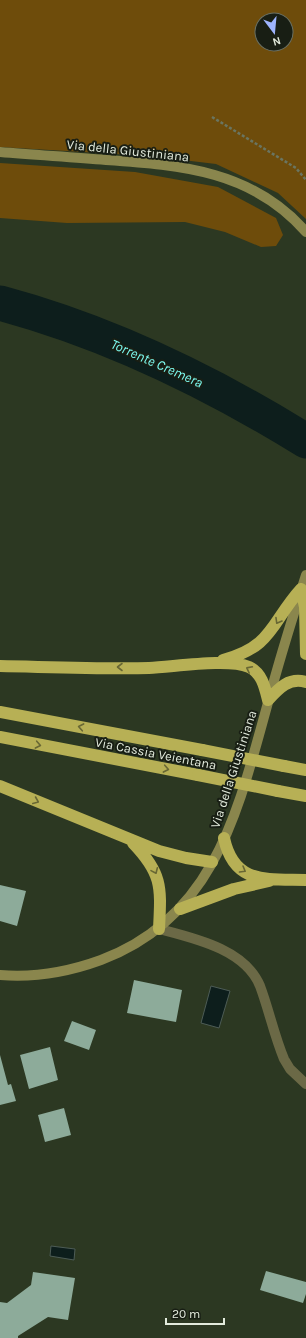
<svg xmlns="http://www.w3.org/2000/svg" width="306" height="1338" font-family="Karla,sans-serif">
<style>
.green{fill:#6e4c0b;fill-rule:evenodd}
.water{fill:#0d1e1c;stroke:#4d5c56}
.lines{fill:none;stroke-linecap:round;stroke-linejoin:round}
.river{stroke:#0d1e1c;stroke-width:35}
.building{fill:#8dab9a}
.path{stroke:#6a7561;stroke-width:2.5;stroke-dasharray:3 2;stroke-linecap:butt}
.street{stroke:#6b6946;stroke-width:10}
.secondary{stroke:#8a864d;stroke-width:10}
.highway{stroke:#b7b055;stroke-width:12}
.highway-bridge{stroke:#b7b055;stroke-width:12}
.oneway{stroke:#686734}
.labels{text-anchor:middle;stroke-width:4;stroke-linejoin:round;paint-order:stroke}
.street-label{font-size:13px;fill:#e3ebdd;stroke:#181e14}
.water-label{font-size:14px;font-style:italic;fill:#7dfcf2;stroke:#181e14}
</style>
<rect width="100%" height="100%" fill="#2c3822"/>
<path class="green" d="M 0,0 L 306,0 L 306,219 L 278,193 L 216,164 L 149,156 L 0,147 ZM 262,20 L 286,20 L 286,44 L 262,44 Z
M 0,163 L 135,172 L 218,187 L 276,218 L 283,235 L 276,246 L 261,247 L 225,232 L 185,222 L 67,223 L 0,218 Z"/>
<path class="water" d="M 211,986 L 230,991 L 219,1028 L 201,1023 Z
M 51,1246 L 75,1249 L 74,1260 L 50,1256 Z"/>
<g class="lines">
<path class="river" d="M 0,303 C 108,332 211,382 306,441"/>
</g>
<path class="building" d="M 0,885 L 26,891 L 17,926 L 0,921 Z
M 134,980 L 182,990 L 176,1022 L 127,1013 Z
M 72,1021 L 96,1030 L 89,1050 L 64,1041 Z
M 50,1047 L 58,1080 L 29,1089 L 20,1055 Z
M 0,1055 L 8,1085 L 11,1084 L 16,1101 L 0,1105 Z
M 64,1108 L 71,1135 L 45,1142 L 38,1115 Z
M 266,1271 L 306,1282 L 306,1294 L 303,1303 L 260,1290 Z
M 33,1272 L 75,1278 L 68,1320 L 48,1317 L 18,1336 L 18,1338 L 0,1338 L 0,1302 L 7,1303 L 31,1285 Z"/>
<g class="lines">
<path class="path" d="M 212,117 L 296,168 L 306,180"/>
<path class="street" d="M 159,929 C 193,938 245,949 260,986 C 269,1010 274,1035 284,1059 L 290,1069 L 306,1084"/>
<path class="secondary" d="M 0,152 C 35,155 71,157 106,160 C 182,165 253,171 306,232
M 0,975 C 35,978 68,972 101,960 C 217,917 239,806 269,699 C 280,657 293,616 306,575"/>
<path class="highway" d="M 301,589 L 305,607 L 306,654
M 223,660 C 273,647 271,622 301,589
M 0,666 C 50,667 100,669 149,668 C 174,667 228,658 249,667 C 262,673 265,688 268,700
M 268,700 C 279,688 289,677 306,682
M 0,712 L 202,750
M 0,737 L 198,775
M 284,766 L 306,770
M 0,786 L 159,851 L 186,858 L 212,862
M 278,791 L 306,796
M 224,838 C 234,885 267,879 306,880
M 133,843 C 163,874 161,888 159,929
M 180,909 L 234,889 L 269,881"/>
<path class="highway-bridge" d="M 202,750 L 284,766
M 198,775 L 278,791"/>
</g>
<defs><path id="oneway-chevron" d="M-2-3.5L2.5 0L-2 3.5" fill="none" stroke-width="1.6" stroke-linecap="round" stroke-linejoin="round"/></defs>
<g class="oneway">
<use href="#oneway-chevron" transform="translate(278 621) rotate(120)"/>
<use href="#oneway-chevron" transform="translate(120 667) rotate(-180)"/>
<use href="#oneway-chevron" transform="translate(249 669) rotate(-153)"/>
<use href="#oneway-chevron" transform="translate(81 727) rotate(-169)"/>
<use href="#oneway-chevron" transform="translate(38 745) rotate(11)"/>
<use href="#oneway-chevron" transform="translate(166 769) rotate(11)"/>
<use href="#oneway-chevron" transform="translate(36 801) rotate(23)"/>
<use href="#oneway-chevron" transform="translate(243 870) rotate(30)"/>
<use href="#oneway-chevron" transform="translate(155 871) rotate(66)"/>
</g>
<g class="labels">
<g class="street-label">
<text transform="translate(128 150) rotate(6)" y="5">Via della Giustiniana</text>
<text transform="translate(156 753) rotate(11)" y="5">Via Cassia Veientana</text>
<text transform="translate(233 769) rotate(-72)" y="5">Via della Giustiniana</text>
</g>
<g class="water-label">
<text transform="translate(157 363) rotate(24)" y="5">Torrente Cremera</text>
</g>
</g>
<g transform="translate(274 32) rotate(164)"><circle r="19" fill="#181e14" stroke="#697064"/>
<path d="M0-3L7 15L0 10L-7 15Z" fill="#9eb4fd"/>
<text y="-6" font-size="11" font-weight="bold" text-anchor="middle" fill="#e3ebdd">N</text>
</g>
<path d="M166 1318v6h58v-6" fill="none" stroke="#e3ebdd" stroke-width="2"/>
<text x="172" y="1318" font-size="12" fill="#e3ebdd" stroke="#181e14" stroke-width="3" paint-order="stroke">20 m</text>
</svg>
